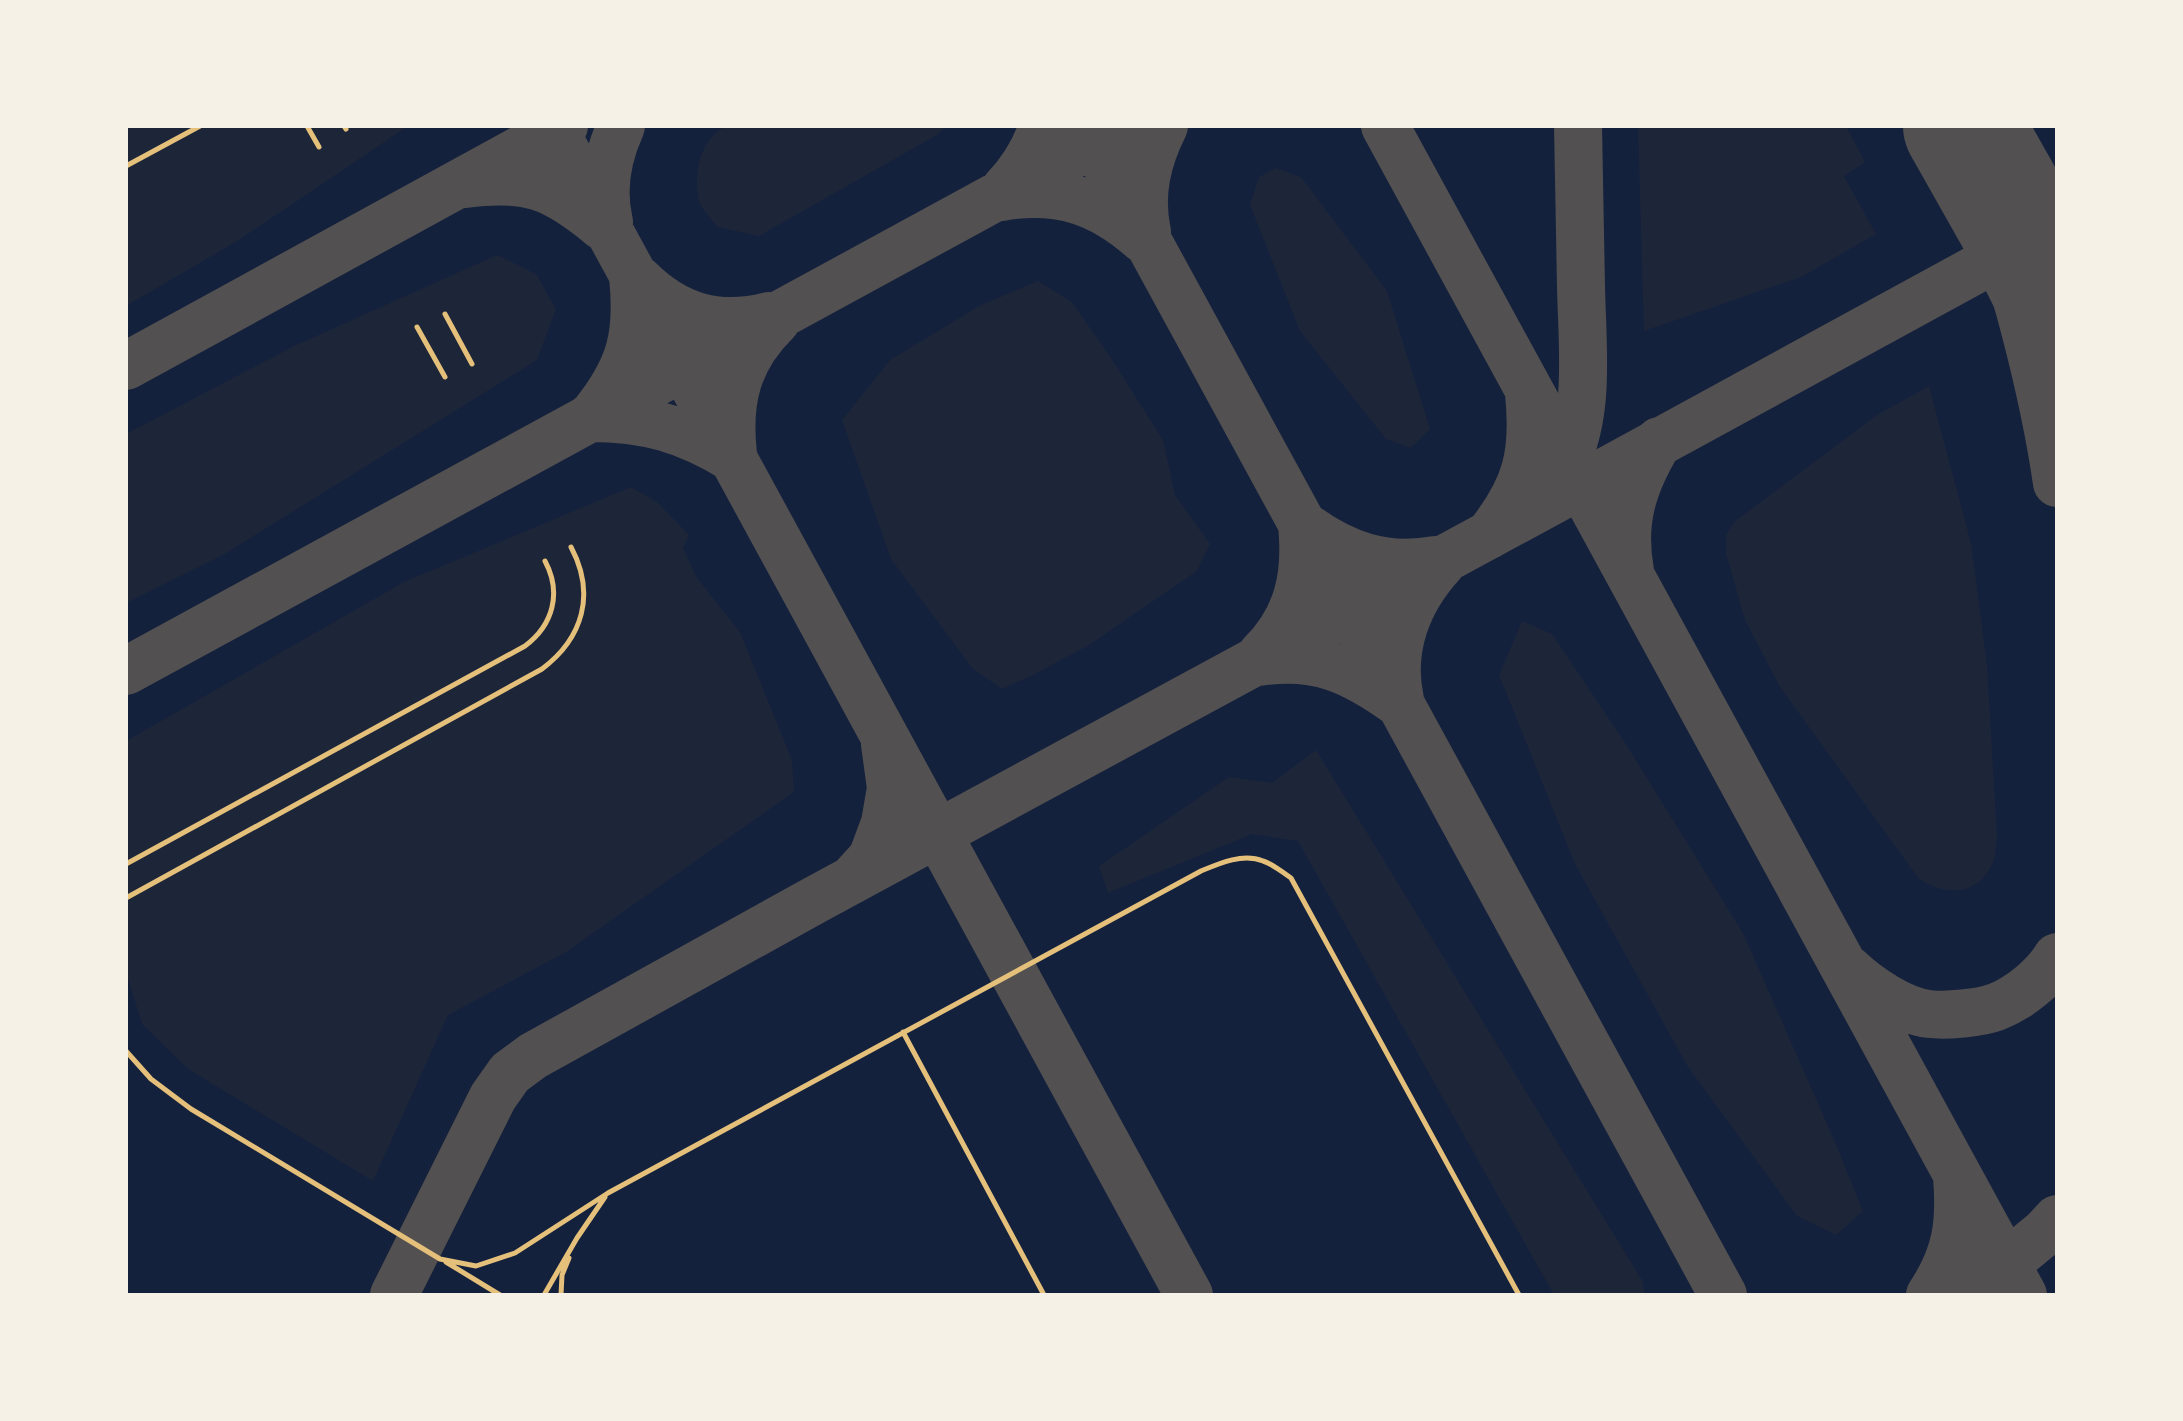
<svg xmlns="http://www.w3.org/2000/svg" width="2183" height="1421" font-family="Ubuntu,sans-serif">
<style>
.green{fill:#1d2539}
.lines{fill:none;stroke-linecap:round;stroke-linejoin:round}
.taxiway{stroke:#525050;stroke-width:48}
.runway{stroke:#525050;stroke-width:120}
.service{stroke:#e5c07b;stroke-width:5}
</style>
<rect width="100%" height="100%" fill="#14213d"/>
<path class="green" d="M 126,126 L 408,126 L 239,240 L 126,306 Z
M 726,126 L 946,126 L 937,135 L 759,236 L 718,227 C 712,220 702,210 699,201 C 693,173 700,139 726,126 Z
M 1638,126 L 1846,126 L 1865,162 L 1844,176 L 1876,234 L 1801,277 L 1644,331 Z
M 1276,168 L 1301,177 L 1387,291 L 1430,429 L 1411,448 L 1386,439 L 1300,331 L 1250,205 L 1259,177 Z
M 497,255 L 536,274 L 556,309 L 537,360 L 223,555 L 126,603 L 126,434 L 294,346 Z
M 1038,281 L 1072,302 L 1111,358 L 1163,440 L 1175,495 L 1210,544 L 1197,571 L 1089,645 L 1035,674 L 1002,689 L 973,669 L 891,559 L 842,420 L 890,360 L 979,306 Z
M 1929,386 L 1971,543 L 1987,665 L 1997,838 C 1996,845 1996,855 1993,862 C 1978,897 1946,896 1919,879 L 1780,687 L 1745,620 L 1726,554 L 1726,535 L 1734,522 L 1877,415 Z
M 631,487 L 657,502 L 689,535 L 683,548 L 697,578 L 740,632 L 792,760 L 794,792 L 566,952 L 448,1015 L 373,1181 L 188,1069 L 142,1024 L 126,972 L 126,741 L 404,582 Z
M 1522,621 L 1552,634 L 1624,741 L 1743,933 L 1835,1142 L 1863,1211 L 1836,1235 L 1797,1216 L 1688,1067 L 1575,864 L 1499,675 Z
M 1316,750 L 1642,1280 L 1645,1295 L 1554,1295 L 1298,841 L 1252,834 L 1108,893 L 1099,866 L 1229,777 L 1272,783 Z"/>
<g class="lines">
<path class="taxiway" d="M 552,126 L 1189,1295
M 1085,126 L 1723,1295
M 1385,126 L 2023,1295
M 1969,137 C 2003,251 2040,365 2057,483
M 465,184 C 527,176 553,185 602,226
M 1005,189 C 1023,170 1035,150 1043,126
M 1001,197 C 1058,187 1100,201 1143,239
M 609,222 C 601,188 607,157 621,126
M 1147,232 C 1139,194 1147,160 1164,126
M 639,280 C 676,317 718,329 769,316
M 126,366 L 564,126
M 593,415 C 631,368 639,335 633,276
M 589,418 C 646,418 685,429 734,459
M 733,454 C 727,401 737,359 776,321
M 1560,473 C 1592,419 1582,347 1581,286 C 1580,233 1579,179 1578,126
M 1302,524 C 1344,555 1384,569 1436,560
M 1489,535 C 1527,487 1535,453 1529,393
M 1630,571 C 1621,521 1633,484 1659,441
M 1262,654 C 1299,617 1307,574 1302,524
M 1258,662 C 1317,653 1353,670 1400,704
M 126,671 L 1126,126
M 1400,700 C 1389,649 1407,601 1442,563
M 852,880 L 872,858 L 885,823 L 891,788 L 885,744
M 1849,970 C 1868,988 1902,1011 1929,1014 C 1946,1016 1980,1013 1996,1007 C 2019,998 2044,978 2057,957
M 394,1295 L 493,1097 L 510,1073 L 533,1056 L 813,901 L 1581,485 L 2057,225
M 1930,1295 C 1956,1256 1961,1224 1957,1177
M 1948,1295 L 2006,1264 L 2045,1232 L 2057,1219"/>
<path class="runway" d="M 1963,126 L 2028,241 L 2057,299"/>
<path class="service" d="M 307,126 L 319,147
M 344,126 L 346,129
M 126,166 L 200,126
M 445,314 L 472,364
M 417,327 L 445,377
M 126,864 L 525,646 C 553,625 562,593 545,561
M 126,898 L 542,669 C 583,638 596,594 571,547
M 903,1032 L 1044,1295
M 126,1051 L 151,1079 L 191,1109 L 440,1259 L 476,1266 L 515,1253 L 608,1193 L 1201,871 C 1220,863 1243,853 1263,861 C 1273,864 1282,872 1291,878 L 1519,1295
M 446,1262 L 500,1295
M 544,1295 L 577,1238 L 605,1197
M 561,1295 L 562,1275 L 569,1258"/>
</g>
<rect width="2183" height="1421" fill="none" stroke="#f6f1e7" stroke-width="256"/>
</svg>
